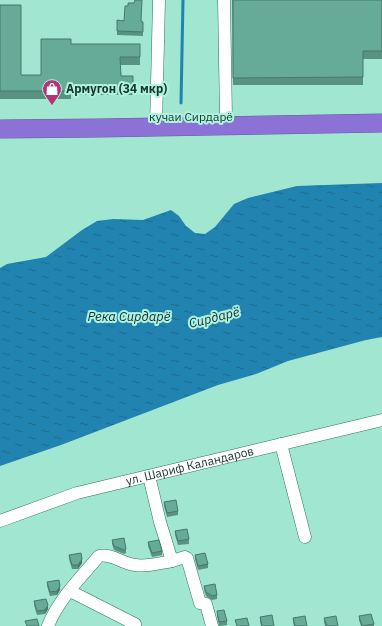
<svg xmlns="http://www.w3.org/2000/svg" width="382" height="626" font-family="'IBM Plex Sans',sans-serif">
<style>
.water{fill:url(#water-ripples)}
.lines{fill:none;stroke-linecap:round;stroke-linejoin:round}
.stream{stroke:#2183b0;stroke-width:3}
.minor-casing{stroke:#2c7261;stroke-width:13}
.highway-casing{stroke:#635d9b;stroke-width:19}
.minor{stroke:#fff;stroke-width:12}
.highway{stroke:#8c72d6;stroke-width:18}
.wall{fill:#589382}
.shaded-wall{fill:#47786a}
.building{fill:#66ab97;stroke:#47786a}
.labels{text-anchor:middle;stroke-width:4;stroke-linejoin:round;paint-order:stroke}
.poi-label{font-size:12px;font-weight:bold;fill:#18352d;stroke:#adf3de;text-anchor:start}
.street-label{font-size:12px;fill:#18352d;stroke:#adf3de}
.water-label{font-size:13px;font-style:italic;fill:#192e39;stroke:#adf3de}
</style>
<defs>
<pattern id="water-ripples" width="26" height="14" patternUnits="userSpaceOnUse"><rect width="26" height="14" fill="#2183b0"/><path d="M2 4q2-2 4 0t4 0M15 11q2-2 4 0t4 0" fill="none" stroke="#1c6c90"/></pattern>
</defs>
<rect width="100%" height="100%" fill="#a0e6d1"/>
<path class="water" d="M 382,183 L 382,337 L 366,340 L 288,361 L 256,374 L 218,385 L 61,445 L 0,466 L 0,268 L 7,264 L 46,257 L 82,230 L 97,221 L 113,219 L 143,220 L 171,210 L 179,216 L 186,226 L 195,233 L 205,234 L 215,227 L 234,204 L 248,198 L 297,186 Z"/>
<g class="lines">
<path class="stream" d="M 181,103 L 183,0"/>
<defs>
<g id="minor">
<path d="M 224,0 L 226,117"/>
<path d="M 156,127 L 159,0"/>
<path d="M 281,444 L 305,537"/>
<path id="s1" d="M 0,521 L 77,493 L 382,420"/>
<path d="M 172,561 L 185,557 L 187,558 L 200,603 L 206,604 L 212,626"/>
<path d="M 70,591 L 135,624 L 135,626"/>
<path d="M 48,626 C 58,600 81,577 99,556 C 111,553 123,564 135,565 C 147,567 160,563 172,561 L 160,522 L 149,476"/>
</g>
<path id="highway" d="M 0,129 L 100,128 L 382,123"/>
</defs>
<use href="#minor" class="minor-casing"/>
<use href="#highway" class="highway-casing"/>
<use href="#minor" class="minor"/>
<use href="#highway" class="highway"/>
</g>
<path class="wall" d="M 232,0 L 382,0 L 382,59 L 363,59 L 363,85 L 233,85 Z
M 0,5 L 21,75 L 41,75 L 71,44 L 140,44 L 140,65 L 120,65 L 121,76 L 133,76 L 133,95 L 71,95 L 71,99 L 0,99 Z
M 117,20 L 143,22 L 143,36 L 117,35 Z
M 164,502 L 178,511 L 178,515 L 167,517 L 164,506 Z
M 175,531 L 189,539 L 189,544 L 178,545 L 175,535 Z
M 112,540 L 126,549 L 126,553 L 124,554 L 114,550 L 112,544 Z
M 148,542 L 162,551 L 162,555 L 152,557 L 148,546 Z
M 69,555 L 82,563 L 78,569 L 72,569 L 69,559 Z
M 195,555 L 208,564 L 208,568 L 198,570 L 195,559 Z
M 47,582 L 60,590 L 57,595 L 50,596 L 47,586 Z
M 204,586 L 217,595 L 217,599 L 212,600 L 206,596 L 204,590 Z
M 34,601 L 48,609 L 45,614 L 37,615 L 34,605 Z
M 217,611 L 227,621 L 227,625 L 219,626 L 217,615 Z
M 359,616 L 374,624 L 374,626 L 361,626 L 359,620 Z
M 260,617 L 274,626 L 261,626 L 260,621 Z
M 293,618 L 307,626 L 294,626 L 293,622 Z
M 324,618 L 338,626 L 325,626 L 324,622 Z"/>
<path class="shaded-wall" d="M 82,559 L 82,563 L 78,569 L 78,565 Z
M 60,586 L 60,590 L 57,595 L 57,591 Z
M 48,605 L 48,609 L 45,614 L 45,610 Z"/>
<path class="building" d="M 135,0 L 142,0 L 141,21 L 143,22 L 143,32 L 117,31 L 117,20 L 124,21 L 125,6 L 128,6 L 128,3 L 134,3 Z
M 233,0 L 382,0 L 382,51 L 363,51 L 363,77 L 233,78 Z
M 0,5 L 21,5 L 21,75 L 41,75 L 41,39 L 71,39 L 71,44 L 140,44 L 140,57 L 120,57 L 121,76 L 133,76 L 133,87 L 71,87 L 71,91 L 0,91 Z
M 176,500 L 178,511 L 167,513 L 164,502 Z
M 187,529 L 189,539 L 178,541 L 175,531 Z
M 124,538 L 126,549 L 124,550 L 114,546 L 112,540 Z
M 159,540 L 162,551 L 152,553 L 148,542 Z
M 81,553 L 82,559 L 78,565 L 72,565 L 69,555 Z
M 205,553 L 208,564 L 198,566 L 195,555 Z
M 59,580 L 60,586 L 57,591 L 50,592 L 47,582 Z
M 215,584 L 217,595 L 212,596 L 206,592 L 204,586 Z
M 46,599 L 48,605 L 45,610 L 37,611 L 34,601 Z
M 224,610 L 227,621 L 219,622 L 217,611 Z
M 371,614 L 374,624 L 362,626 L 359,616 Z
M 272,615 L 274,626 L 262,626 L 260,617 Z
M 305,616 L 307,626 L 295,626 L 293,618 Z
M 336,616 L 338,626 L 327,626 L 324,618 Z
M 247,618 L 249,626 L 237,626 L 235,620 Z
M 37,619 L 39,626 L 27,626 L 25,621 Z"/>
<defs>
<symbol id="shop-pin" viewBox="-11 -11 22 30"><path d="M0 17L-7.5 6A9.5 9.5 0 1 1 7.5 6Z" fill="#b63175" stroke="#adf3de"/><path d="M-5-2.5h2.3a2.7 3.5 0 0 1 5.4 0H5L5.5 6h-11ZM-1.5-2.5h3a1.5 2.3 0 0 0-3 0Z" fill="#fff"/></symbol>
</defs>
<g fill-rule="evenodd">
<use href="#shop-pin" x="41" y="78" width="22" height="30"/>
</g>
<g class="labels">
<g class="poi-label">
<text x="66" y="93">Армугон (34 мкр)</text>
</g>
<g class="street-label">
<text x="191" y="121">кучаи Сирдарё</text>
<text dy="4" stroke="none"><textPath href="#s1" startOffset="198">ул. Шариф Каландаров</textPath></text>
</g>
<g class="water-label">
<text x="129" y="321">Река Сирдарё</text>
<text transform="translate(214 317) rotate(-14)" y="5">Сирдарё</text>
</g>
</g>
</svg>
